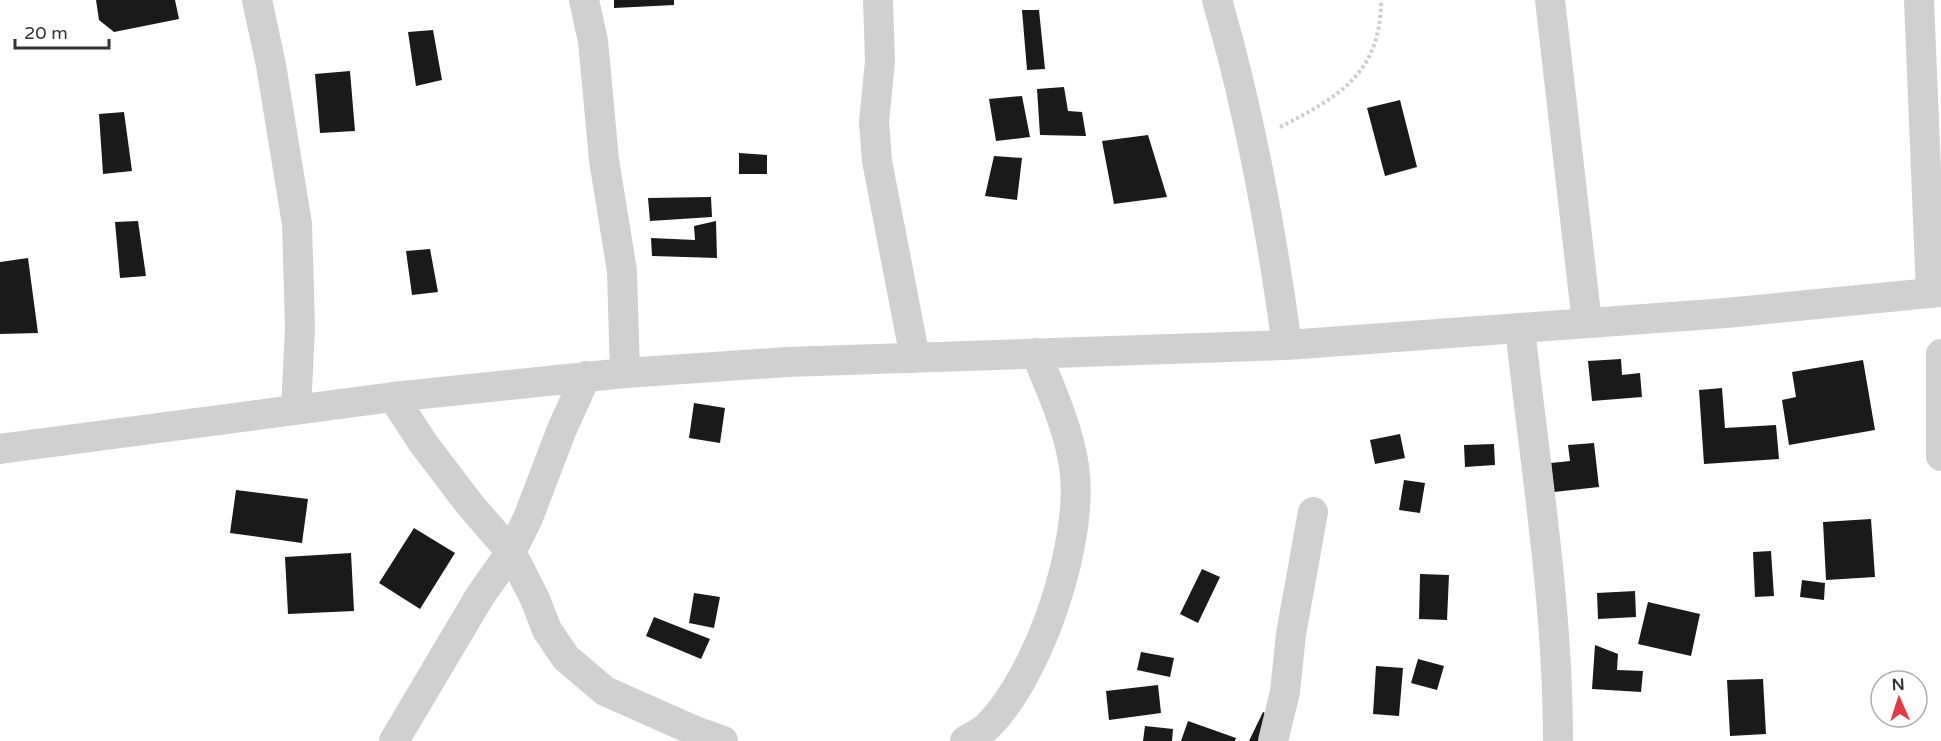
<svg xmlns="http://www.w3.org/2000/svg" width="1941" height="741" font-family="'Varela Round',sans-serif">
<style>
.building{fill:#1a1a1a}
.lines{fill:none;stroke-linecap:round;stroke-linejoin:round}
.path{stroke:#cdcdcd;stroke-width:4;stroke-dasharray:3 3;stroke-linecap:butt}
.minor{stroke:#d0d0d0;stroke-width:30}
</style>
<rect width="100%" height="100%" fill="#fff"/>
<path class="building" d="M 96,0 L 175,0 L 179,19 L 114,32 L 99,20 Z
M 614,0 L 674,0 L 674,5 L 614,8 Z
M 1022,10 L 1039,10 L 1045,69 L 1027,70 Z
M 433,30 L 442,80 L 416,86 L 408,32 Z
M 350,71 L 355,131 L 320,133 L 315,74 Z
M 1064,87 L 1068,111 L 1082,112 L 1086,136 L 1040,135 L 1037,89 Z
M 1022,96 L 1030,137 L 996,141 L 989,99 Z
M 1400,100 L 1417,167 L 1385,176 L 1367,108 Z
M 124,112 L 132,171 L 103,174 L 99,114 Z
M 1148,135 L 1167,197 L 1114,204 L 1102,141 Z
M 739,153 L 767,155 L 767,174 L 739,174 Z
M 994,156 L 1022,158 L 1017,200 L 985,196 Z
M 711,197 L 712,217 L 650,221 L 648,198 Z
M 138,221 L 146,276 L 120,278 L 115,222 Z
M 716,221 L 717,258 L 652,256 L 651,238 L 695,240 L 694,226 Z
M 430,249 L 438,292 L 412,295 L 406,251 Z
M 28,258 L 38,333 L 0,334 L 0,262 Z
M 1621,359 L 1622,375 L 1640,373 L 1642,397 L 1592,401 L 1588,361 Z
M 1863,360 L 1875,430 L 1789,445 L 1782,400 L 1796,397 L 1792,372 Z
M 1722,388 L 1725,428 L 1776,425 L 1779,459 L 1704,464 L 1699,390 Z
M 694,403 L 725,408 L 720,443 L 689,438 Z
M 1400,434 L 1405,458 L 1375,464 L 1370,440 Z
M 1594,443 L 1599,487 L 1554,492 L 1551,463 L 1570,461 L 1568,445 Z
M 1494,444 L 1495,465 L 1465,467 L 1464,445 Z
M 1404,480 L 1425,483 L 1420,513 L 1399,510 Z
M 236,490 L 308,499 L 302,543 L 230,533 Z
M 1871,519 L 1875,577 L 1826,580 L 1823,522 Z
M 414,528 L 455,553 L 420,609 L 379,583 Z
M 1771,551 L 1774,596 L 1755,597 L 1753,552 Z
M 351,553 L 354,611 L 288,614 L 285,557 Z
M 1202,569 L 1220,577 L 1198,623 L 1180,614 Z
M 1420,574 L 1449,575 L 1447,620 L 1419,619 Z
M 1802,580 L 1825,583 L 1824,600 L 1800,597 Z
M 1635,591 L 1636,617 L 1598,619 L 1597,593 Z
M 694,593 L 720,597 L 714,628 L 689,623 Z
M 1648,602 L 1700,614 L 1691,656 L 1638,644 Z
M 654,617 L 710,639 L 701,659 L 646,636 Z
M 1595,645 L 1618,654 L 1617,670 L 1643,671 L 1641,692 L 1592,689 Z
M 1141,652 L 1174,658 L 1170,677 L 1137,670 Z
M 1418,659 L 1444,666 L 1437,690 L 1411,683 Z
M 1376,666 L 1403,668 L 1399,716 L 1373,714 Z
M 1763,679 L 1766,734 L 1730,736 L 1727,680 Z
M 1158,685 L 1161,713 L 1109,720 L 1106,691 Z
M 1263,712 L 1276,718 L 1265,741 L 1249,741 Z
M 1188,721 L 1236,738 L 1235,741 L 1181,741 Z
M 1145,726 L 1173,729 L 1172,741 L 1143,741 Z"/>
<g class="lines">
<path class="path" d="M 1280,127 C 1339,97 1381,73 1381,0"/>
<path class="minor" d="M 257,0 L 271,65 L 297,224 L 300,328 L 296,409
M 584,0 L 593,41 L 604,160 L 622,271 L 625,373
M 878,0 L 880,61 L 874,122 L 877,161 L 915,358
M 1217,0 C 1250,113 1271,228 1287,345
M 1550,0 L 1587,323
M 1919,0 L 1931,293
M 1520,328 C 1535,466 1558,603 1558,741
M 1941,354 L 1941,456
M 393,397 L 423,443 L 471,506 L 511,552 L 535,599 L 547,630 L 566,658 L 605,691 L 695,731 L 723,741
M 0,449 L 393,397 L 625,373 L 787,362 L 1287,345 L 1726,313 L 1941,292
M 394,741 L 480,596 L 511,552 L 528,518 L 562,429 L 586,376
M 965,741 C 972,736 982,732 988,726 C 1040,674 1085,539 1074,466 C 1068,427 1051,390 1036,353
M 1273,741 L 1285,692 L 1291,634 L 1313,512"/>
</g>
<g transform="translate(1899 699) rotate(357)"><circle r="28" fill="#ffffff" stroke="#adadad" stroke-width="1.5"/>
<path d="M0-4.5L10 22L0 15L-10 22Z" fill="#e63946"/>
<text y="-9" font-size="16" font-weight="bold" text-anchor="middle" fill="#333333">N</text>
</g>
<path d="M15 39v9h94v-9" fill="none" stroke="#333333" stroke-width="3"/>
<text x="24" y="39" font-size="18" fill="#333333" stroke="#ffffff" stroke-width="4.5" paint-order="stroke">20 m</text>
</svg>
